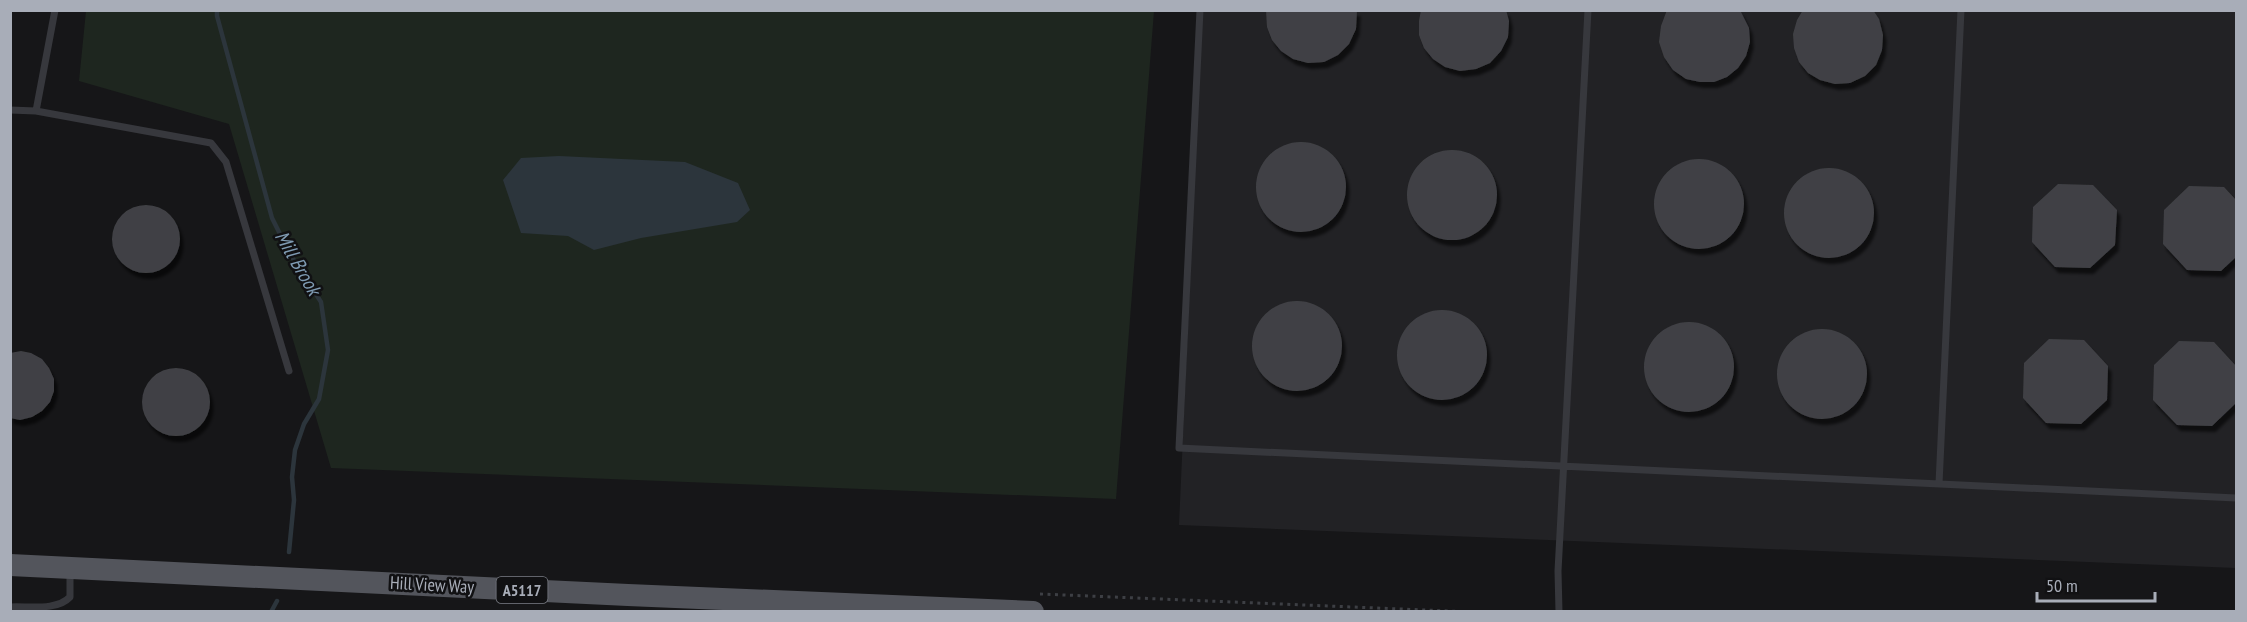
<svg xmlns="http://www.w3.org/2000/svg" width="2247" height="622" font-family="'PT Sans Narrow',sans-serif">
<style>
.built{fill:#222225}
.green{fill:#1e261f}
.water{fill:#2c353c}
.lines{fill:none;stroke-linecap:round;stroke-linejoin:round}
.stream{stroke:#2c353c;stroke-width:4.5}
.building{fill:#404145;filter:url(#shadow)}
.path{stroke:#3d3f44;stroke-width:3;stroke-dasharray:3 4.5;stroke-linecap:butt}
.service{stroke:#37383d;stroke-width:7}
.primary{stroke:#53555c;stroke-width:22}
.labels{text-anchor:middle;stroke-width:5;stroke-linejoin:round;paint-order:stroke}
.shield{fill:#111113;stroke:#7b7e86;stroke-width:1.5}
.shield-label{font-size:16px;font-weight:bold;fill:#a8adb8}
.street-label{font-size:18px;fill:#a8adb8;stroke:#111113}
.water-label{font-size:20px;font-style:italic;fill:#7f9bb3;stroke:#111113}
</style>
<defs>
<filter id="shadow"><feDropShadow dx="3.5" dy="6" stdDeviation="1.5" flood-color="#0009"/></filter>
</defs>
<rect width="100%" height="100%" fill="#161618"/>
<path class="built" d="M 1202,11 L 2236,11 L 2236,568 L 1179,525 Z"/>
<path class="green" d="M 86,11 L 1154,11 L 1116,499 L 331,468 L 229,124 L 79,81 Z"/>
<path class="water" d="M 559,156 L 685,162 L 738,183 L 750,210 L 737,222 L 641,238 L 594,250 L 568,236 L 521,233 L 503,180 L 521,158 Z"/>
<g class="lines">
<path class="stream" d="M 217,10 L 217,16 L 272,218 L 290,254 L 321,302 L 328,350 L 319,399 L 304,424 L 295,450 L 292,477 L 294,500 L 289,552
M 271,612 L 277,601"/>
</g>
<path class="building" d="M 1266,10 L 1357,10 L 1356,29 L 1349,44 L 1338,55 L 1324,62 L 1308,63 L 1293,59 L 1281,51 L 1272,40 L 1267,27 Z
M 1421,10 L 1506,10 L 1509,21 L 1508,37 L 1501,51 L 1490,63 L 1476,69 L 1460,71 L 1445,67 L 1433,59 L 1424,48 L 1419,35 L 1419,21 Z
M 1667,10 L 1740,10 L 1749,28 L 1750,42 L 1746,56 L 1738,68 L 1727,77 L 1714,82 L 1700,82 L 1686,79 L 1673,70 L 1664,57 L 1659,42 L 1661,26 Z
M 1803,10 L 1873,10 L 1879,19 L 1883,35 L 1882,50 L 1876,65 L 1865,76 L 1850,83 L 1835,84 L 1820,80 L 1808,73 L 1799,62 L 1794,48 L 1793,34 L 1797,20 Z
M1256 187a45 45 0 1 1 90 0a45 45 0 1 1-90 0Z
M1407 195a45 45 0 1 1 90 0a45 45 0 1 1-90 0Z
M1654 204a45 45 0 1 1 90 0a45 45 0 1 1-90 0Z
M1784 213a45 45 0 1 1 90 0a45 45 0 1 1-90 0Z
M 2058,184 L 2093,185 L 2117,210 L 2115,245 L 2090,268 L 2055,267 L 2032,242 L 2033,207 Z
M 2189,186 L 2224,187 L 2236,200 L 2236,257 L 2221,271 L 2187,270 L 2163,244 L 2164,210 Z
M112 239a34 34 0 1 1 68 0a34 34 0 1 1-68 0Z
M1252 346a45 45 0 1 1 90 0a45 45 0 1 1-90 0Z
M1397 355a45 45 0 1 1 90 0a45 45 0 1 1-90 0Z
M1644 367a45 45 0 1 1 90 0a45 45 0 1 1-90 0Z
M1777 374a45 45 0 1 1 90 0a45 45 0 1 1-90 0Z
M 2049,339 L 2084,340 L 2108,366 L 2107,400 L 2081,424 L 2046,423 L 2023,398 L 2024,363 Z
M 2179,341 L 2214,342 L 2236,366 L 2236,403 L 2212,426 L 2177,425 L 2153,400 L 2154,365 Z
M 21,351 L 31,353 L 42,359 L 49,368 L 54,379 L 54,391 L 50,402 L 42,411 L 32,417 L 20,420 L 10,418 L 10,353 Z
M142 402a34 34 0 1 1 68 0a34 34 0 1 1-68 0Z"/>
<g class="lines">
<path class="path" d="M 1040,594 L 1473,612"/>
<path class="service" d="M 1200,10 L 1179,448 L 2236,498
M 10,110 L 36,111 L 55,10
M 36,111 L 211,143 L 226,162 L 289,371
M 1939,484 L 1961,10
M 10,607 C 29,606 57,611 70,597 L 70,572
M 1559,612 L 1558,571 L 1588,10"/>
<path class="primary" d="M 10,565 L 628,595 L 1033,612"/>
</g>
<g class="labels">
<rect class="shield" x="496.5" y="577" width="51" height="26" rx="4.5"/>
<g class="shield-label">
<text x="522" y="596">A5117</text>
</g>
<g class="street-label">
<text transform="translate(432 585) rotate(3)" y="6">Hill View Way</text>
</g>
<g class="water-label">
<text transform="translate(298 263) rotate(60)" y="7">Mill Brook</text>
</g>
</g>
<rect width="2247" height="622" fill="none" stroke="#a8adb8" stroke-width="24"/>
<path d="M2037 592v9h118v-9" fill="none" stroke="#a8adb8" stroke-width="3"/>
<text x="2046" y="592" font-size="18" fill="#a8adb8" stroke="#111113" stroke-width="4.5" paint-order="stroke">50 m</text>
</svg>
